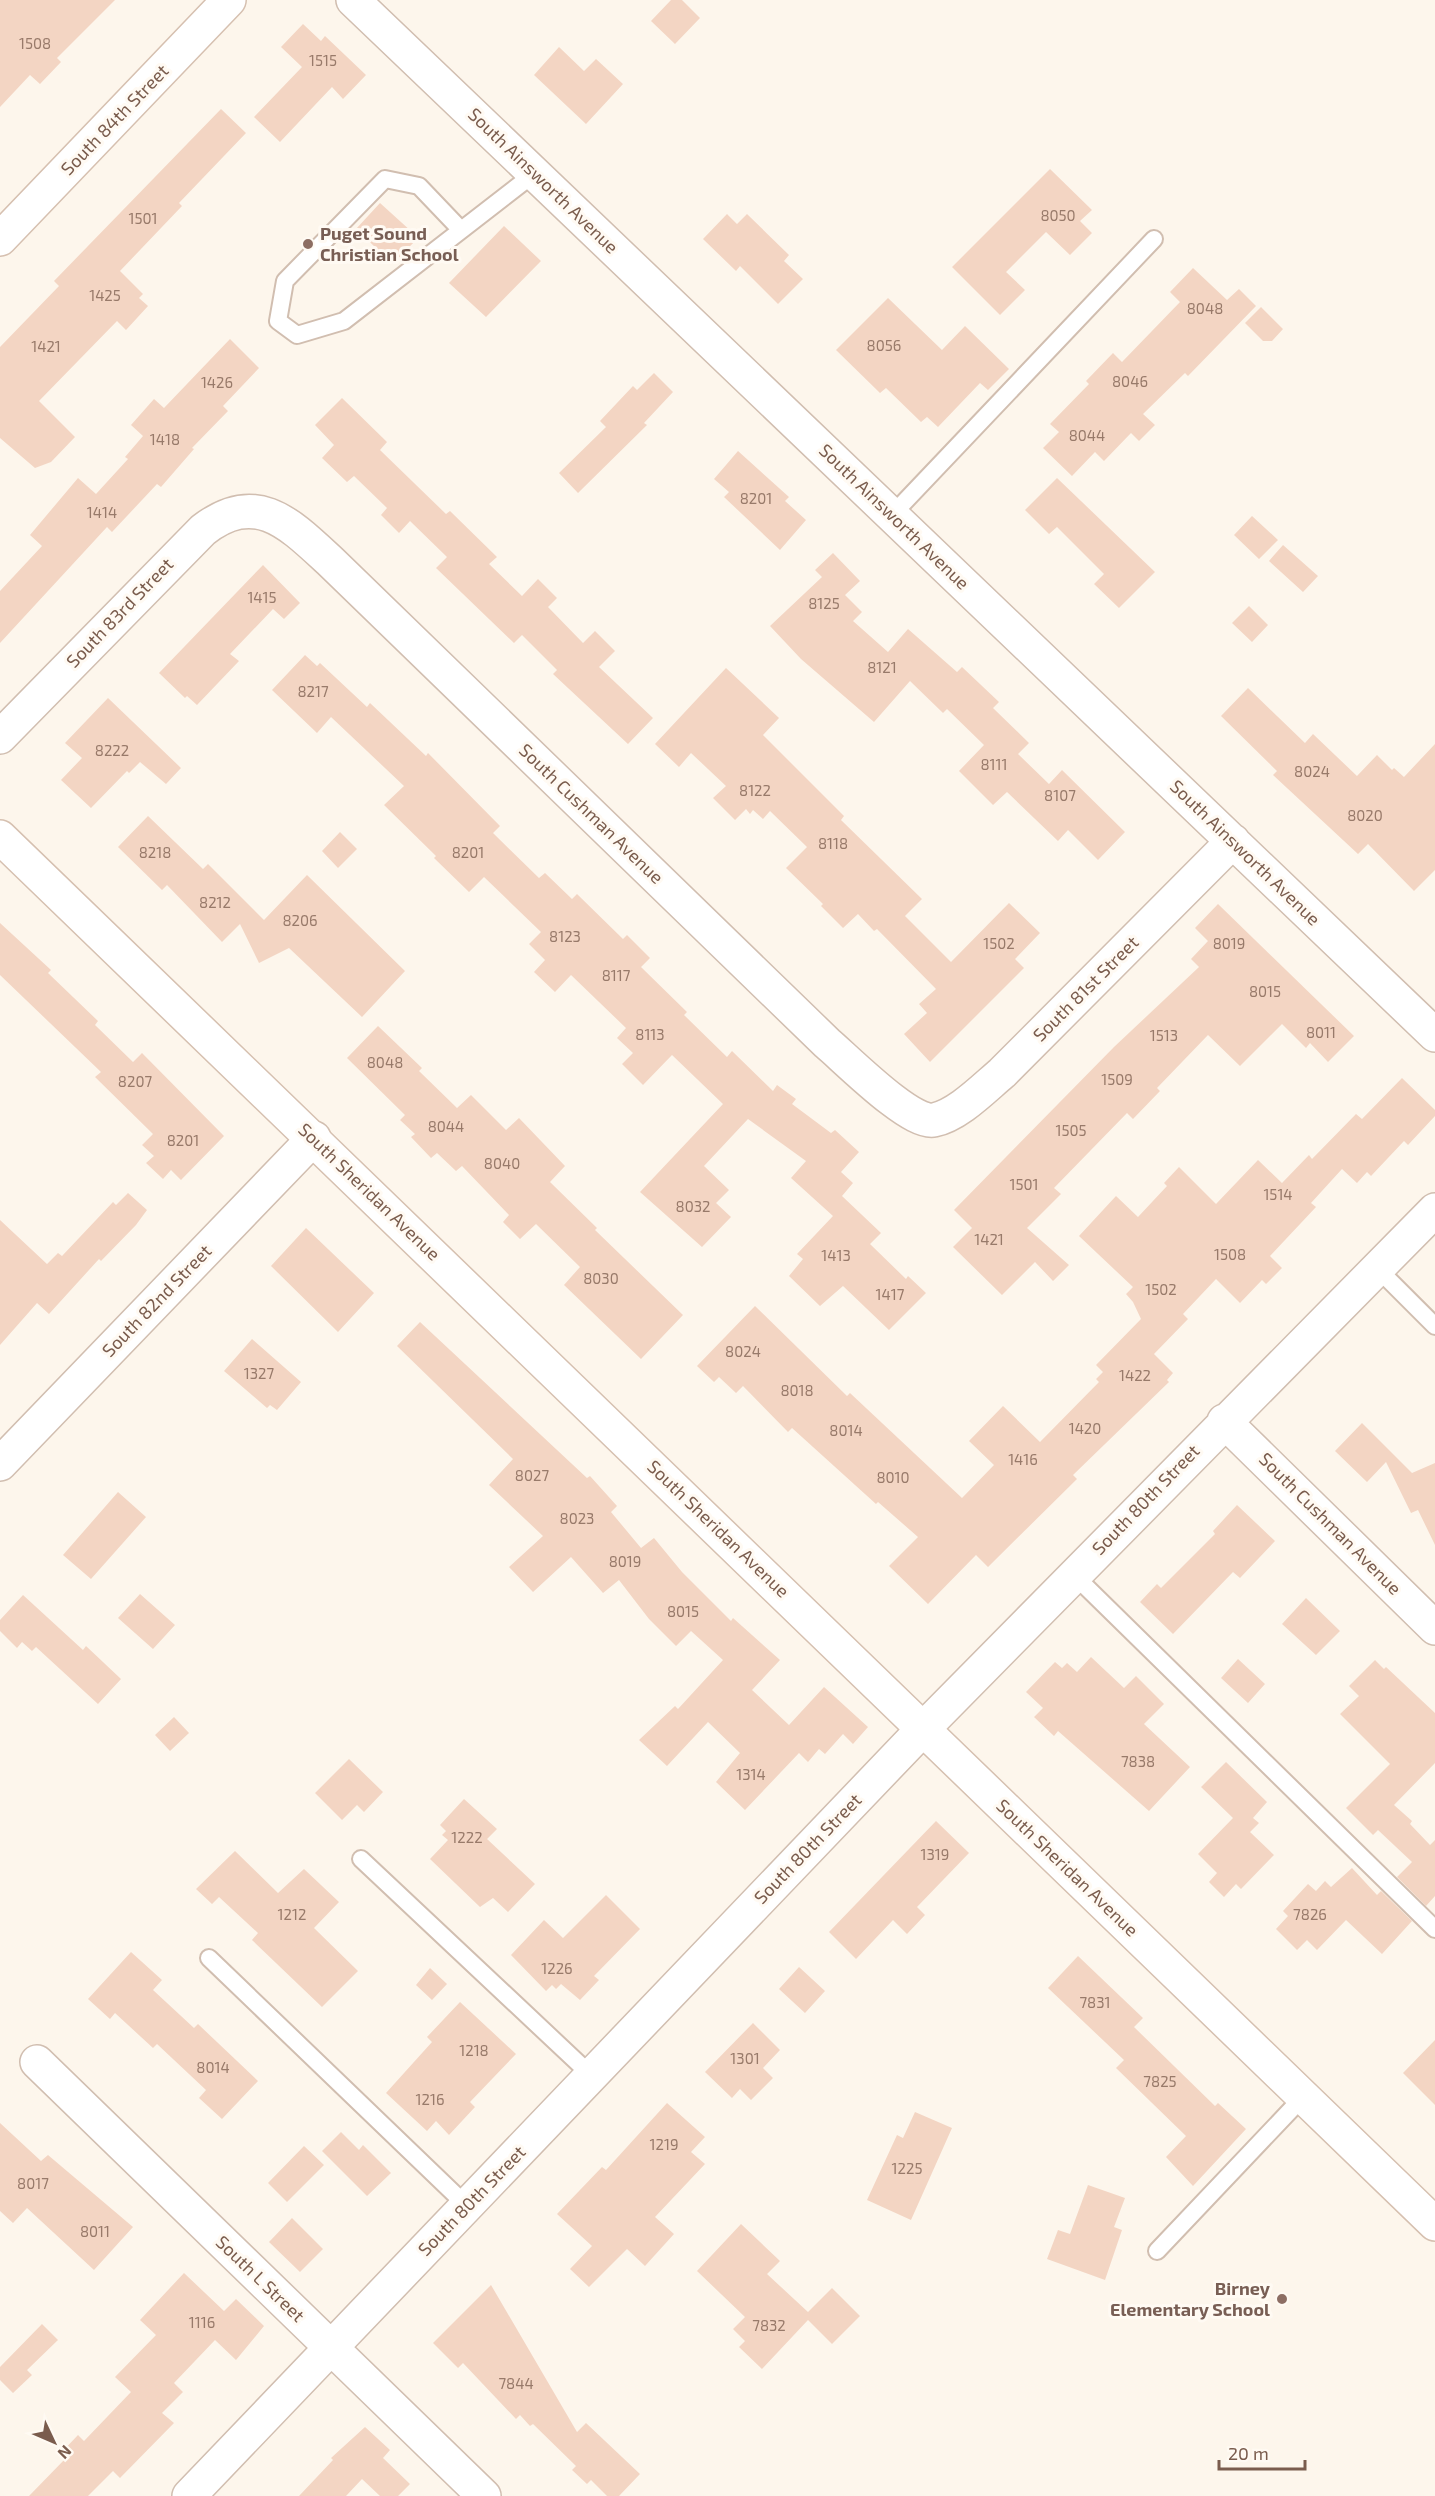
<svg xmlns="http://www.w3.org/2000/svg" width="1435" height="2496" font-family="'Exo 2',sans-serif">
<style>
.building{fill:#f3d5c3}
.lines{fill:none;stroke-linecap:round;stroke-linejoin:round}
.lane-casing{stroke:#d1beb0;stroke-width:20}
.street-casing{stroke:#d1beb0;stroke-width:36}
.secondary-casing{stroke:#d6c0b0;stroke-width:36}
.lane{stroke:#fff;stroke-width:16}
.street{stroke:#fff;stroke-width:33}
.secondary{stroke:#fff;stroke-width:33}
.education-dot{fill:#8d6e63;stroke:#fffaf3;stroke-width:2}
.labels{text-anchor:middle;stroke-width:6;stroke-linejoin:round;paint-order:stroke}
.number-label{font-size:15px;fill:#987a6a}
.street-label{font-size:18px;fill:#7a5c4d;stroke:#fffaf3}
.education-label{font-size:18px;font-weight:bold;fill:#785e54;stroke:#fffaf3;text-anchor:start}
</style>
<rect width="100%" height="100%" fill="#fdf6ec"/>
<path class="building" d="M 0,0 L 115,0 L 57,58 L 61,62 L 40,84 L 30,75 L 0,107 Z
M 671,0 L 682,0 L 700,18 L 675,44 L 651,21 Z
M 303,24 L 321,41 L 325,36 L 366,75 L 343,99 L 332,87 L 280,142 L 254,117 L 302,67 L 281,47 Z
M 559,47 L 584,71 L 596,59 L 623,84 L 586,124 L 534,75 Z
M 221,109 L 246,133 L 179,203 L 182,206 L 120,271 L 143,294 L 139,298 L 148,306 L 126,330 L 117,321 L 39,401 L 75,437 L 51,462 L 35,468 L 0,438 L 0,347 L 59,286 L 54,281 Z
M 1050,169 L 1092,210 L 1080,221 L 1092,233 L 1070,255 L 1046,232 L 1006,272 L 1025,290 L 1000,315 L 952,267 Z
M 380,203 L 412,232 L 408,236 L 415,241 L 393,264 L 356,229 Z
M 727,214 L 737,224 L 747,214 L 789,255 L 784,261 L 803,279 L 778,304 L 740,266 L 736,271 L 703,239 Z
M 504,226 L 541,261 L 486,317 L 449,283 Z
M 1193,268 L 1227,300 L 1239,289 L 1256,306 L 1188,376 L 1185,373 L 1143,414 L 1155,425 L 1139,441 L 1131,433 L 1104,461 L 1095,452 L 1072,476 L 1043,448 L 1059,432 L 1050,424 L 1089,384 L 1086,381 L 1113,353 L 1122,362 L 1180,302 L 1170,292 Z
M 888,298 L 942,350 L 965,326 L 1009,369 L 988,390 L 980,383 L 938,427 L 927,417 L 921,422 L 886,388 L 880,393 L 836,350 Z
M 1261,307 L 1283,329 L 1272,341 L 1263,341 L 1245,323 Z
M 230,339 L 259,368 L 223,406 L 228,411 L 192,448 L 194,449 L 161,487 L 157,484 L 112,532 L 107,527 L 0,643 L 0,591 L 42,546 L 30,535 L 78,478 L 96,494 L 128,459 L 125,457 L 143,436 L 131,425 L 154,399 L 164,408 Z
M 654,373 L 673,392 L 644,423 L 647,425 L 578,493 L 559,473 L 606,427 L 600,421 L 633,386 L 637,390 Z
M 342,398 L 387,442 L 380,450 L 446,514 L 450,511 L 497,557 L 489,564 L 522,596 L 538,579 L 557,598 L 548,607 L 583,643 L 595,631 L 615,651 L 599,667 L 653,718 L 628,744 L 553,674 L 557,670 L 522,635 L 514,643 L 436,568 L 447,557 L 410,521 L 399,533 L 381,515 L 387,508 L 354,476 L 347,482 L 322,458 L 334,445 L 315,425 Z
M 738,451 L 789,497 L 785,501 L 806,520 L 780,550 L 724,497 L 729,492 L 714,479 Z
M 1057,478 L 1155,572 L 1119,608 L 1094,584 L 1104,574 L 1057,527 L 1049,534 L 1025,510 Z
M 1252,516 L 1278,540 L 1259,559 L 1234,535 Z
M 1283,545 L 1318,576 L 1303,592 L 1269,561 Z
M 833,553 L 860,581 L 845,595 L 862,612 L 853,621 L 888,652 L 908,629 L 957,672 L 962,667 L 999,702 L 993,708 L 1029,743 L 1018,754 L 1049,784 L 1062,770 L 1125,832 L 1098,860 L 1068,830 L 1058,841 L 1007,792 L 993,805 L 959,771 L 984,745 L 947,709 L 943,713 L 910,681 L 874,722 L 801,659 L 770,626 L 822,577 L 815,570 Z
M 263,565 L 300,603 L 284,619 L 273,609 L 230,654 L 239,661 L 197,705 L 187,696 L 185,698 L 159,673 Z
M 1249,606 L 1268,625 L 1252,642 L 1232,623 Z
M 305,655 L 317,666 L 320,663 L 367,707 L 370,703 L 426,756 L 428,753 L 500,826 L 493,833 L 539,878 L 545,873 L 572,899 L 577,894 L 623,939 L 627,935 L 650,958 L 641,967 L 687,1012 L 684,1015 L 727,1057 L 732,1051 L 773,1091 L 777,1085 L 796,1099 L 792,1104 L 831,1133 L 835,1130 L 859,1152 L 841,1172 L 853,1183 L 842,1196 L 881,1233 L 870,1244 L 906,1279 L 908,1276 L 926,1293 L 889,1330 L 843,1286 L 820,1306 L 789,1276 L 803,1259 L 797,1254 L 833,1216 L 791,1178 L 806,1161 L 748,1119 L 704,1166 L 729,1190 L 716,1203 L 731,1217 L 702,1247 L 640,1192 L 723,1104 L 672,1055 L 643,1085 L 622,1064 L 633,1053 L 617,1038 L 626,1028 L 571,975 L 555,992 L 534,972 L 545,960 L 529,944 L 541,932 L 484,877 L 469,892 L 434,858 L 436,856 L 384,805 L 404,786 L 331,717 L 317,733 L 272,690 Z
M 726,668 L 779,718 L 763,735 L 844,816 L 841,820 L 922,899 L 905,916 L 951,962 L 1009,903 L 1040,933 L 1015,959 L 1024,968 L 930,1062 L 904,1034 L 927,1013 L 919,1004 L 936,989 L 877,929 L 874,931 L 858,914 L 843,928 L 821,906 L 823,904 L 786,868 L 807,847 L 770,811 L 763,819 L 753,810 L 750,814 L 746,809 L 735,820 L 713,798 L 726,786 L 691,753 L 679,767 L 655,744 Z
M 1248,688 L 1305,743 L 1313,734 L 1357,776 L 1377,755 L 1392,770 L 1394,768 L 1404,777 L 1435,744 L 1435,870 L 1414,891 L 1368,844 L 1358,854 L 1273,775 L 1277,771 L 1221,716 Z
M 108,698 L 181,768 L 166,784 L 140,762 L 129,773 L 127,771 L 91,808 L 61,780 L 82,758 L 65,743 Z
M 148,816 L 203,869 L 208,864 L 264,920 L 307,875 L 405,971 L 362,1017 L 289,948 L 259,963 L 240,924 L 222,942 L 167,885 L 162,890 L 118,847 Z
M 340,832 L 357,849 L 338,868 L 322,851 Z
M 1218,904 L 1354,1036 L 1328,1062 L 1310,1043 L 1306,1048 L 1282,1024 L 1240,1066 L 1208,1035 L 1157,1088 L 1160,1091 L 1133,1119 L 1127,1113 L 1054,1188 L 1061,1194 L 1027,1228 L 1069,1265 L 1053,1281 L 1035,1262 L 1002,1295 L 953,1247 L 972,1228 L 954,1210 L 1114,1047 L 1199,967 L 1191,959 L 1208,941 L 1195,928 Z
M 0,923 L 51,970 L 48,973 L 98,1021 L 95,1025 L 133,1062 L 142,1053 L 224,1136 L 181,1180 L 171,1170 L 163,1179 L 146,1163 L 154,1156 L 142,1145 L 153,1134 L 95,1077 L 101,1072 L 0,975 Z
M 378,1026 L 422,1068 L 419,1071 L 457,1108 L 471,1095 L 506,1130 L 519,1118 L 565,1166 L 550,1182 L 597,1228 L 595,1230 L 683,1315 L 641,1359 L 564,1285 L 580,1267 L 536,1224 L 520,1239 L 503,1222 L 509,1215 L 462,1166 L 456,1171 L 437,1153 L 431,1158 L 411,1137 L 415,1134 L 400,1120 L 405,1115 L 347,1058 Z
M 1402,1078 L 1435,1110 L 1435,1116 L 1408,1145 L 1404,1141 L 1371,1176 L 1367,1172 L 1357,1183 L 1342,1169 L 1311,1203 L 1316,1207 L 1270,1256 L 1282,1268 L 1266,1284 L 1262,1280 L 1240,1303 L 1216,1279 L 1183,1314 L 1188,1319 L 1154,1354 L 1173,1373 L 1167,1380 L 1169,1382 L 1073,1475 L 1077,1479 L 988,1567 L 976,1555 L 928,1604 L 889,1566 L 918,1537 L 878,1502 L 876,1504 L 792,1428 L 788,1432 L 743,1386 L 736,1393 L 719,1377 L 714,1382 L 697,1366 L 755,1306 L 847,1396 L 850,1393 L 962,1498 L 994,1465 L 969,1441 L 1003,1406 L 1040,1442 L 1099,1382 L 1096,1379 L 1103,1372 L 1096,1365 L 1141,1319 L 1133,1302 L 1126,1294 L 1133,1287 L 1079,1236 L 1116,1196 L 1138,1217 L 1167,1186 L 1164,1183 L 1179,1167 L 1216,1204 L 1258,1160 L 1282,1183 L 1309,1155 L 1312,1159 L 1356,1114 L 1362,1119 Z
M 128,1193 L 147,1210 L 136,1225 L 101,1261 L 99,1259 L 49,1314 L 37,1303 L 0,1345 L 0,1220 L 47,1264 L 58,1253 L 62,1256 L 113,1202 L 116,1205 Z
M 306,1228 L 374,1293 L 338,1332 L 271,1266 Z
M 420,1322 L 587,1478 L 590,1476 L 617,1506 L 611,1512 L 641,1548 L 654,1538 L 682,1572 L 731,1621 L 733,1618 L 780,1660 L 752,1690 L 789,1725 L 824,1687 L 868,1727 L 853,1744 L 843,1734 L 825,1754 L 819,1749 L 808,1762 L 799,1753 L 745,1810 L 716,1782 L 740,1753 L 708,1722 L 667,1766 L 639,1740 L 675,1706 L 678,1709 L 723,1660 L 691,1631 L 676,1646 L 649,1619 L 619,1580 L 603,1593 L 571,1557 L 533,1592 L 509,1567 L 543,1536 L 489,1485 L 513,1459 L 397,1346 Z
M 252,1339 L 301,1382 L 277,1410 L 270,1405 L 267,1408 L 224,1371 Z
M 1362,1423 L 1412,1473 L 1435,1463 L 1435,1545 L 1418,1510 L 1411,1513 L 1386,1462 L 1367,1482 L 1335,1451 Z
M 118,1492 L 146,1517 L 91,1579 L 63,1555 Z
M 1237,1505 L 1275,1541 L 1240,1578 L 1233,1572 L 1173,1634 L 1140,1602 L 1157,1584 L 1161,1588 L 1215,1534 L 1213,1531 Z
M 140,1594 L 175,1625 L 153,1649 L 118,1618 Z
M 23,1595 L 83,1650 L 86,1646 L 121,1679 L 98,1704 L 36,1647 L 32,1651 L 22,1642 L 17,1648 L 0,1631 L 0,1620 Z
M 1306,1598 L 1340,1631 L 1316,1655 L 1282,1624 Z
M 1091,1657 L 1124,1688 L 1136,1676 L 1164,1704 L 1144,1724 L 1190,1767 L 1149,1811 L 1058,1731 L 1054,1736 L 1034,1717 L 1043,1708 L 1026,1692 L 1055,1662 L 1062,1668 L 1067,1663 L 1077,1672 Z
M 1238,1659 L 1265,1684 L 1248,1703 L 1221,1678 Z
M 1375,1660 L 1384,1669 L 1386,1667 L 1435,1713 L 1435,1763 L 1394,1805 L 1412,1821 L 1410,1824 L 1430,1845 L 1435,1840 L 1435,1896 L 1426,1906 L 1397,1877 L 1412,1862 L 1378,1830 L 1373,1835 L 1346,1808 L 1390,1764 L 1340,1714 L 1359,1696 L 1349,1686 Z
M 174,1717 L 189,1733 L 170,1751 L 155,1735 Z
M 349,1759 L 383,1792 L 364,1812 L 357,1805 L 342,1820 L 315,1793 Z
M 1226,1762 L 1267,1802 L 1253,1818 L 1259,1823 L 1250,1832 L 1274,1855 L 1241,1889 L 1236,1884 L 1224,1897 L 1209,1882 L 1217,1873 L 1198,1854 L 1233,1818 L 1201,1787 Z
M 464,1799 L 497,1829 L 487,1839 L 535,1884 L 508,1912 L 493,1898 L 480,1907 L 430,1859 L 448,1840 L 442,1835 L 446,1831 L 440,1825 Z
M 936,1821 L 969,1853 L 917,1907 L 925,1915 L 907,1934 L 893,1920 L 856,1959 L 829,1932 Z
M 235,1851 L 278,1893 L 304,1869 L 339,1902 L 314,1928 L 358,1971 L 322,2007 L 252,1940 L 258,1933 L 219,1897 L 212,1904 L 196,1889 Z
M 1352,1868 L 1377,1895 L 1381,1891 L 1412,1921 L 1382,1954 L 1346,1920 L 1317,1950 L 1307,1940 L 1297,1950 L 1276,1929 L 1288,1916 L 1283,1911 L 1308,1884 L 1316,1891 L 1325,1881 L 1331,1887 Z
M 606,1895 L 640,1929 L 594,1976 L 599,1980 L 580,2000 L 561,1984 L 556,1989 L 552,1985 L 546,1991 L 511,1955 L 544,1920 L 563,1938 Z
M 131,1952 L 162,1980 L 153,1990 L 194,2028 L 198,2024 L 258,2081 L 222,2119 L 199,2098 L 206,2090 L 157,2044 L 153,2048 L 115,2013 L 110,2019 L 88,1999 Z
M 1078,1956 L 1143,2018 L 1134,2027 L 1215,2106 L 1218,2103 L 1246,2129 L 1193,2186 L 1166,2157 L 1186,2136 L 1116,2068 L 1124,2060 L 1048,1988 Z
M 799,1967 L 825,1991 L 805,2013 L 779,1989 Z
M 430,1968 L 447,1984 L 432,2000 L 416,1985 Z
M 460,2002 L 516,2054 L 470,2102 L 475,2107 L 449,2135 L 436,2121 L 427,2131 L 386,2093 L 432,2042 L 427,2037 Z
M 753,2023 L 780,2050 L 763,2068 L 773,2078 L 751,2100 L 740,2089 L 732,2098 L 705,2072 Z
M 1435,2040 L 1435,2105 L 1403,2073 Z
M 667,2103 L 705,2137 L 691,2152 L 705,2164 L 655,2217 L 674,2234 L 645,2266 L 627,2249 L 589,2287 L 570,2269 L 592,2246 L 557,2214 L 602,2167 L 606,2170 Z
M 915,2112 L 952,2128 L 911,2220 L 867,2200 L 897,2135 L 903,2138 Z
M 0,2123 L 41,2161 L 48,2155 L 133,2227 L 94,2270 L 27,2208 L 13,2223 L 0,2211 Z
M 341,2132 L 359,2150 L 363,2145 L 391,2173 L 367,2196 L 322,2151 Z
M 304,2146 L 324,2165 L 287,2202 L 268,2183 Z
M 1088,2185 L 1125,2198 L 1114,2227 L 1122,2230 L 1105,2280 L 1047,2259 L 1058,2230 L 1070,2234 Z
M 292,2218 L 323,2249 L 300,2272 L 269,2242 Z
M 741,2224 L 780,2261 L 767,2274 L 808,2312 L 832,2288 L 860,2316 L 832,2344 L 808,2320 L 762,2369 L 739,2347 L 745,2341 L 733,2329 L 745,2317 L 697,2271 Z
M 184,2273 L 224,2311 L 236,2299 L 264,2326 L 236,2360 L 215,2340 L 174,2383 L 183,2392 L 162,2413 L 174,2423 L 120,2478 L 113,2471 L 88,2496 L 29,2496 L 64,2460 L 59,2455 L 78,2435 L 84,2441 L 131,2392 L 115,2377 L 156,2335 L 140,2320 Z
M 491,2285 L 577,2432 L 586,2423 L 640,2474 L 619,2496 L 607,2496 L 591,2480 L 587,2484 L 572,2470 L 576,2466 L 533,2424 L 530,2426 L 520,2415 L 516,2419 L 463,2363 L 458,2368 L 433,2343 Z
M 42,2324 L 58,2340 L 27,2370 L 32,2375 L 13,2393 L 0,2380 L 0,2367 Z
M 365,2427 L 390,2450 L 383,2458 L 410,2484 L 398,2496 L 380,2496 L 362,2479 L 346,2496 L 299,2496 L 333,2460 L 331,2458 Z"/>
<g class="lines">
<defs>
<path id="lane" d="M 461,230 L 419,186 L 385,179 L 285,281 L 278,321 L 297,335 L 344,321 L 535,173
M 892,515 L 1154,239
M 1377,1268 L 1435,1326
M 1074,1575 L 1435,1929
M 361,1859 L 592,2076
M 209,1958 L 467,2206
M 1157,2251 L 1303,2097"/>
<path id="street" d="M 353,0 L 1435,1035
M 0,737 L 203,530 C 256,489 289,523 330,561 L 827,1043 C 846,1059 911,1125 934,1120 C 958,1115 983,1089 1002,1073 L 1233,841
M 1224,1421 L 1435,1628
M 0,1464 L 314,1138
M 37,2062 L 484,2496
M 189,2496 L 924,1728 L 1435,1210"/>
<path id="secondary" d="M 0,239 L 229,0
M 0,837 L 1435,2224"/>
</defs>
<use href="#lane" class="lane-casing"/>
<use href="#street" class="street-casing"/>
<use href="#secondary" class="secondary-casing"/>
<use href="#lane" class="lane"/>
<use href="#street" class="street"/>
<use href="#secondary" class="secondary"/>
</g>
<g class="education-dot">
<circle cx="308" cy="244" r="6"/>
<circle cx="1282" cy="2299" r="6"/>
</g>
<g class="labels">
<g class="number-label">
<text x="35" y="49">1508</text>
<text x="323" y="66">1515</text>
<text x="1058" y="221">8050</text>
<text x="143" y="224">1501</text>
<text x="105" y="301">1425</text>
<text x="1205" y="314">8048</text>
<text x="884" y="351">8056</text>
<text x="46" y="352">1421</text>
<text x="1130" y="387">8046</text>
<text x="217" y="388">1426</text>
<text x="1087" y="441">8044</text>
<text x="165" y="445">1418</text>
<text x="756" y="504">8201</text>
<text x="102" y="518">1414</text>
<text x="262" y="603">1415</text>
<text x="824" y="609">8125</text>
<text x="882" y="673">8121</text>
<text x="313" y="697">8217</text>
<text x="112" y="756">8222</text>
<text x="994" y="770">8111</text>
<text x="1312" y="777">8024</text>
<text x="755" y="796">8122</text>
<text x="1060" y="801">8107</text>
<text x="1365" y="821">8020</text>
<text x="833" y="849">8118</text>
<text x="155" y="858">8218</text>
<text x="468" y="858">8201</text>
<text x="215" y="908">8212</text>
<text x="300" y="926">8206</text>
<text x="565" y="942">8123</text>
<text x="999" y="949">1502</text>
<text x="1229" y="949">8019</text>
<text x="616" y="981">8117</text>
<text x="1265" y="997">8015</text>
<text x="1321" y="1038">8011</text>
<text x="650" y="1040">8113</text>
<text x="1164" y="1041">1513</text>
<text x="385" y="1068">8048</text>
<text x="1117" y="1085">1509</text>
<text x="135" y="1087">8207</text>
<text x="446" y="1132">8044</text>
<text x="1071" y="1136">1505</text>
<text x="183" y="1146">8201</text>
<text x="502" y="1169">8040</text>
<text x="1024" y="1190">1501</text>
<text x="1278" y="1200">1514</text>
<text x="693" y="1212">8032</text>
<text x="989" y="1245">1421</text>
<text x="1230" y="1260">1508</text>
<text x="836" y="1261">1413</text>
<text x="601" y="1284">8030</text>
<text x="1161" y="1295">1502</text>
<text x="890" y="1300">1417</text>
<text x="743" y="1357">8024</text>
<text x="259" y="1379">1327</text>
<text x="1135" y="1381">1422</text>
<text x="797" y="1396">8018</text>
<text x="1085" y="1434">1420</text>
<text x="846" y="1436">8014</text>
<text x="1023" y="1465">1416</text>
<text x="532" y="1481">8027</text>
<text x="893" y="1483">8010</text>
<text x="577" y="1524">8023</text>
<text x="625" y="1567">8019</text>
<text x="683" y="1617">8015</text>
<text x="1138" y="1767">7838</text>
<text x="751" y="1780">1314</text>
<text x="467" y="1843">1222</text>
<text x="935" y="1860">1319</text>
<text x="292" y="1920">1212</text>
<text x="1310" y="1920">7826</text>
<text x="557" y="1974">1226</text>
<text x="1095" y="2008">7831</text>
<text x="474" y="2056">1218</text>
<text x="745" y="2064">1301</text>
<text x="213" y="2073">8014</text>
<text x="1160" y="2087">7825</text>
<text x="430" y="2105">1216</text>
<text x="664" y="2150">1219</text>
<text x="907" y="2174">1225</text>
<text x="33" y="2189">8017</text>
<text x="95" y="2237">8011</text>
<text x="202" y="2328">1116</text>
<text x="769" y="2331">7832</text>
<text x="516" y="2389">7844</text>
</g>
<g class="street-label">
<text transform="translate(115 120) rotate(-46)" y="6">South 84th Street</text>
<text transform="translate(543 181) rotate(44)" y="6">South Ainsworth Avenue</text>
<text transform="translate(894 517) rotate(44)" y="6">South Ainsworth Avenue</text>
<text transform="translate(120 613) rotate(-46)" y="6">South 83rd Street</text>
<text transform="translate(591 814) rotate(44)" y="6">South Cushman Avenue</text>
<text transform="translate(1245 853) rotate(44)" y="6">South Ainsworth Avenue</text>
<text transform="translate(1086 989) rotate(-45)" y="6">South 81st Street</text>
<text transform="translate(369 1192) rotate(44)" y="6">South Sheridan Avenue</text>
<text transform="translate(157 1301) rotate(-46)" y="6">South 82nd Street</text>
<text transform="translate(1146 1500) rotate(-46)" y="6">South 80th Street</text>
<text transform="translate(1330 1524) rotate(45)" y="6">South Cushman Avenue</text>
<text transform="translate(718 1529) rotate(44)" y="6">South Sheridan Avenue</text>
<text transform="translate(808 1849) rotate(-46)" y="6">South 80th Street</text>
<text transform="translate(1067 1868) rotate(44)" y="6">South Sheridan Avenue</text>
<text transform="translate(472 2201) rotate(-46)" y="6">South 80th Street</text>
<text transform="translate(260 2279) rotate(44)" y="6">South L Street</text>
</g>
<g class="education-label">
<text x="320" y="240">Puget Sound<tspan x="320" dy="21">Christian School</tspan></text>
<text x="1270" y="2295" text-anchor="end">Birney<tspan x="1270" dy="21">Elementary School</tspan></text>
</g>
</g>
<g transform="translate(54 2442) rotate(134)" stroke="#fffaf3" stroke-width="4.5" paint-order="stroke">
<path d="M0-4.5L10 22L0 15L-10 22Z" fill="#7a5c4d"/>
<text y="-9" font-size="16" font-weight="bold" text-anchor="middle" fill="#7a5c4d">N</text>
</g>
<path d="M1219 2460v9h86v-9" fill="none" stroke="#7a5c4d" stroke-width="3"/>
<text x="1228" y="2460" font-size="18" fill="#7a5c4d" stroke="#fffaf3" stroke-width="4.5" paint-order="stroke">20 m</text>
</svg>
